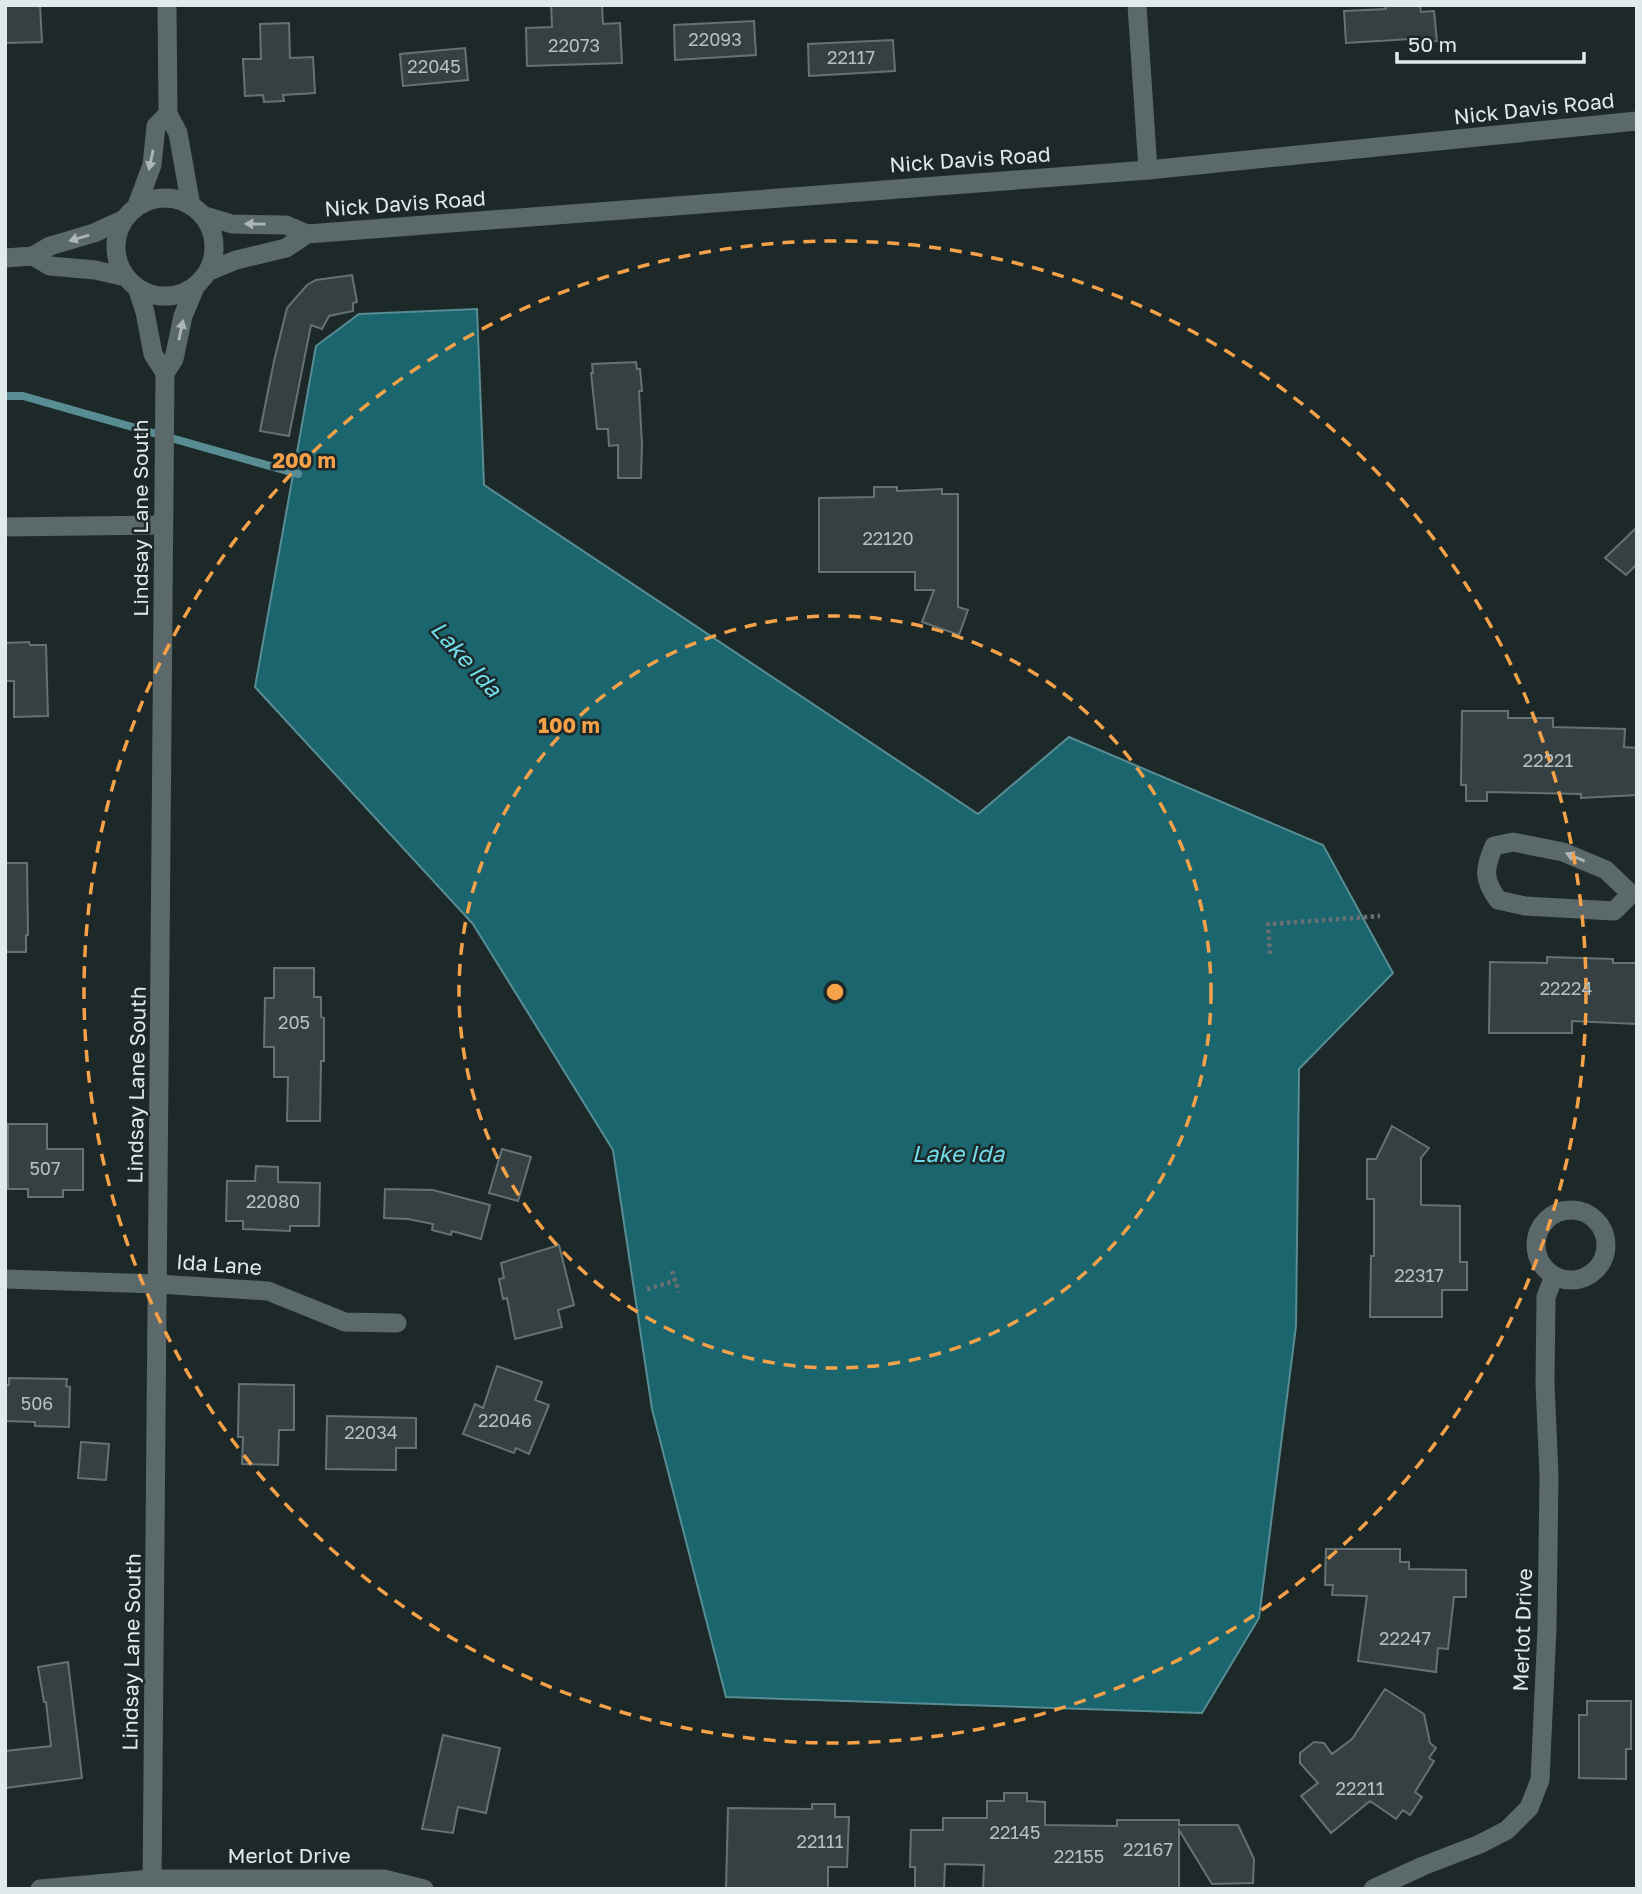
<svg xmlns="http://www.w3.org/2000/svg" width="1642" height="1894" font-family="'Golos Text',sans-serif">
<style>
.water{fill:#1b656e;stroke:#578d93;stroke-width:2}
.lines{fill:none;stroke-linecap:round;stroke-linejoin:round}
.stream{stroke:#578d93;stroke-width:8}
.building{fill:#354042;stroke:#657273;stroke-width:2}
.path{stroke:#677172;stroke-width:4.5;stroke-dasharray:3.5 3.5;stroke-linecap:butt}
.minor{stroke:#5c696a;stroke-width:19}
.tertiary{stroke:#5c696a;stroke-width:19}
.oneway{fill:#acb6b7}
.ring{fill:none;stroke:#f7a149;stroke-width:3.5;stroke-dasharray:12 9}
.labels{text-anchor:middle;stroke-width:5;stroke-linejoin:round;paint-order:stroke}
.number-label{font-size:18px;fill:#b7bfc0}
.street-label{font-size:21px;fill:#e2e9ea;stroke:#1d2829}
.water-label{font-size:23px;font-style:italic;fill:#71ddeb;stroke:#1d2829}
.centre{fill:#f7a149;stroke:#1d2829;stroke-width:3.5}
.ring-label{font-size:21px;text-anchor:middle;font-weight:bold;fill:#f7a149;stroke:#1d2829;stroke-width:5;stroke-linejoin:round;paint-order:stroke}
</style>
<rect width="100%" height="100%" fill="#1d2829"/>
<path class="water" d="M 477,309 L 484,485 L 978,814 L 1069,737 L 1323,845 L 1393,973 L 1299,1069 L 1296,1326 L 1259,1618 L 1202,1713 L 726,1697 L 652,1409 L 613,1150 L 473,924 L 255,687 L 316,346 L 359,314 Z"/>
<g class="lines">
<path class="stream" d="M 5,396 L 23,396 L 298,474"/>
</g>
<path class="building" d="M 5,5 L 40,5 L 42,42 L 5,43 Z
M 551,5 L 602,5 L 603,24 L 620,23 L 622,63 L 527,66 L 526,28 L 552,27 Z
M 1385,5 L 1420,5 L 1421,12 L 1434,11 L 1437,41 L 1411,43 L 1411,39 L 1346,43 L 1344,11 L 1386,9 Z
M 754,21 L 756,55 L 675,60 L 674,25 Z
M 289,23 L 290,58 L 313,57 L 315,93 L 283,95 L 284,101 L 264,102 L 263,95 L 245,96 L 243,59 L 261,59 L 260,24 Z
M 893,40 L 895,71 L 809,76 L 808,44 Z
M 465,48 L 468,80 L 403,86 L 400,54 Z
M 352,275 L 357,302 L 353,303 L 353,311 L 329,316 L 322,329 L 311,325 L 289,436 L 260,431 L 274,361 L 287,308 L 307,285 L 316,280 Z
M 636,362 L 637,369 L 640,369 L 642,391 L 639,391 L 642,444 L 641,478 L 618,478 L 618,445 L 609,446 L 608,429 L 597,429 L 591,373 L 593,373 L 592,364 Z
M 874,487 L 897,487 L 897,491 L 942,489 L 942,494 L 958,494 L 958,607 L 968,610 L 959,635 L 922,622 L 934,590 L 915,590 L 915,572 L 819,572 L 819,498 L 874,497 Z
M 1637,527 L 1637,564 L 1626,575 L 1605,558 Z
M 29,642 L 30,645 L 46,645 L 48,716 L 14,717 L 14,681 L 5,681 L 5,643 Z
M 1462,711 L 1508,711 L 1508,718 L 1553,718 L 1553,727 L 1625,729 L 1624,747 L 1637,748 L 1637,795 L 1581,798 L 1581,794 L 1487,792 L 1487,801 L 1466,801 L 1466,785 L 1461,785 Z
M 5,863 L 27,863 L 28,935 L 26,935 L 26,952 L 5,952 Z
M 1547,957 L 1613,959 L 1613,963 L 1637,963 L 1637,1024 L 1572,1021 L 1572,1033 L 1489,1033 L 1490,962 L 1547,963 Z
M 274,968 L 314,968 L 314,997 L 321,997 L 321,1017 L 324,1018 L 324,1061 L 321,1061 L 320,1121 L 287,1121 L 288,1077 L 274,1077 L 274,1047 L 264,1047 L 265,998 L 274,998 Z
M 8,1124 L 47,1124 L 47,1149 L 83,1149 L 83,1190 L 63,1190 L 63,1197 L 28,1197 L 28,1189 L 8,1189 Z
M 1392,1126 L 1429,1148 L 1421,1158 L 1421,1205 L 1460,1206 L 1460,1262 L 1467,1262 L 1467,1290 L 1442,1290 L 1442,1317 L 1370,1317 L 1371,1256 L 1374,1256 L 1374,1199 L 1367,1199 L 1367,1159 L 1376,1159 Z
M 502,1149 L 531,1157 L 518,1201 L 489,1193 Z
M 256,1166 L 278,1167 L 278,1182 L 320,1183 L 319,1226 L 290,1226 L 290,1231 L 243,1229 L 243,1221 L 226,1221 L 227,1181 L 255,1181 Z
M 385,1189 L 433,1190 L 490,1205 L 481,1239 L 452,1231 L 451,1235 L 432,1230 L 433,1224 L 408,1219 L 384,1218 Z
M 559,1245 L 574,1305 L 558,1310 L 562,1327 L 515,1339 L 507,1298 L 503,1299 L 499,1279 L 504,1278 L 501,1263 Z
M 497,1366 L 542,1382 L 535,1400 L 549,1405 L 529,1454 L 516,1448 L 514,1453 L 463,1434 L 475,1404 L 483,1408 Z
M 9,1378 L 67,1379 L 66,1386 L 70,1387 L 69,1427 L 35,1426 L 35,1422 L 5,1421 L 5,1385 L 9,1385 Z
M 239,1384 L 294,1385 L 294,1430 L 279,1430 L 278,1465 L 242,1464 L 243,1437 L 238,1437 Z
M 327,1416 L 416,1418 L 416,1448 L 396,1448 L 396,1470 L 326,1469 Z
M 81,1442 L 109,1444 L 106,1480 L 78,1478 Z
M 1326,1549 L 1400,1549 L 1400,1562 L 1409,1562 L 1409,1569 L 1466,1570 L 1466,1597 L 1454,1597 L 1448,1649 L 1438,1648 L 1436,1672 L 1358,1661 L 1367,1596 L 1332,1595 L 1333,1585 L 1325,1585 Z
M 68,1662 L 82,1778 L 5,1788 L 5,1751 L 51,1746 L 46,1702 L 44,1702 L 38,1667 Z
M 1385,1689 L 1424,1714 L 1430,1743 L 1436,1748 L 1429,1758 L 1434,1761 L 1415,1792 L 1422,1797 L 1410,1815 L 1403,1810 L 1396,1819 L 1370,1801 L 1331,1833 L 1301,1796 L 1318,1783 L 1300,1763 L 1300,1753 L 1314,1742 L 1324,1743 L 1332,1754 L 1352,1739 Z
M 1587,1701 L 1631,1701 L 1631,1749 L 1626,1749 L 1626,1779 L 1579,1778 L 1579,1715 L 1587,1715 Z
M 443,1735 L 500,1748 L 486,1813 L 458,1807 L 453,1833 L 422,1829 Z
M 1004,1793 L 1027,1793 L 1027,1801 L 1045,1802 L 1045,1825 L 1117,1826 L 1117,1820 L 1179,1820 L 1179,1825 L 1238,1825 L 1254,1859 L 1253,1883 L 1212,1884 L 1179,1830 L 1179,1889 L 983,1889 L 984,1865 L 945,1864 L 944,1889 L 915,1889 L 915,1867 L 910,1867 L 911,1830 L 943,1830 L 943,1818 L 987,1818 L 987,1801 L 1004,1801 Z
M 812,1804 L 835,1804 L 835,1817 L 849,1817 L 847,1867 L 828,1867 L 828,1889 L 726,1889 L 728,1808 L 812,1809 Z"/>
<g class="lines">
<path class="path" d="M 1270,954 L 1268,924 L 1380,916
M 672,1271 L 679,1292
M 647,1289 L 675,1281"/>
<path class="minor" d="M 1137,5 L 1148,170
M 5,527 L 163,525
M 1631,894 L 1614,911 L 1525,906 L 1498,900 C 1483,879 1484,869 1494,846 L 1513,842 L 1563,852 L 1606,870 L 1631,894 L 1637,894
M1536 1245a35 35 0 1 1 70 0a35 35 0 1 1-70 0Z
M 5,1279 L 157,1284 L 268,1291 L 345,1322 L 397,1323
M 40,1889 L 152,1879 L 384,1879 L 424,1889
M 1373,1889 L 1423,1866 L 1480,1844 L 1507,1830 L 1529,1808 L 1540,1780 L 1547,1628 L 1549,1475 L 1545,1384 L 1546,1297 L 1554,1276"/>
<path class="tertiary" d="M 167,5 L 168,114 L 178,133 L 191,206
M116 247a49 49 0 1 1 98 0a49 49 0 1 1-98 0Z
M 136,208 L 152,165 L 156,126 L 168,114
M 202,215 L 232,224 L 286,225 L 307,234 L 1148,170 L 1637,121
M 33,256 L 50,266 L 95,270 L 126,277
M 5,258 L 33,256 L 50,246 L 94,233 L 125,219
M 207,272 L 236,260 L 286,248 L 307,234
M 137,287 L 145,312 L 153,354 L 165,373 L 152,1889
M 165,373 L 174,359 L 183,316 L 196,285"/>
</g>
<defs><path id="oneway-solid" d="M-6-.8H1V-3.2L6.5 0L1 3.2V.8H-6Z" transform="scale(1.75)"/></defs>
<g class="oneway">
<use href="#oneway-solid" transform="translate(151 160) rotate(102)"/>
<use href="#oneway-solid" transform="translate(255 224) rotate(-179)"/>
<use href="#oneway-solid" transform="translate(79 238) rotate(164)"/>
<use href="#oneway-solid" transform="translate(181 330) rotate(-78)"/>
<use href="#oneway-solid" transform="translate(1575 857) rotate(-157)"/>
</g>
<g class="ring">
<circle cx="835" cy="992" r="376"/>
<circle cx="835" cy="992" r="751"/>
</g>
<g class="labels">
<g class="number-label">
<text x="715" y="46">22093</text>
<text x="574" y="52">22073</text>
<text x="851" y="64">22117</text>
<text x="434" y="73">22045</text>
<text x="888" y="545">22120</text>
<text x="1548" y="767">22221</text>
<text x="1566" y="995">22224</text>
<text x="294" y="1029">205</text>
<text x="45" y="1175">507</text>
<text x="273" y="1208">22080</text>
<text x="1419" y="1282">22317</text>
<text x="37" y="1410">506</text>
<text x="505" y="1427">22046</text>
<text x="371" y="1439">22034</text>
<text x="1405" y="1645">22247</text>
<text x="1360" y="1795">22211</text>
<text x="1015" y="1839">22145</text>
<text x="820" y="1848">22111</text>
<text x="1148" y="1856">22167</text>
<text x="1079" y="1863">22155</text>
</g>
<g class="street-label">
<text transform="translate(1534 109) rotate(-6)" y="7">Nick Davis Road</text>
<text transform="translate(970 160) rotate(-4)" y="7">Nick Davis Road</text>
<text transform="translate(405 204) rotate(-4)" y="7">Nick Davis Road</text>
<text transform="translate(141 518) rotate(-90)" y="7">Lindsay Lane South</text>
<text transform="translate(137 1085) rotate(-89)" y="7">Lindsay Lane South</text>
<text transform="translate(219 1265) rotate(4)" y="7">Ida Lane</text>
<text transform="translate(1523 1630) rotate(-88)" y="7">Merlot Drive</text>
<text transform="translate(132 1652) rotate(-89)" y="7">Lindsay Lane South</text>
<text x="289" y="1863">Merlot Drive</text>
</g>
<g class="water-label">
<text transform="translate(466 659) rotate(48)" y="8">Lake Ida</text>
<text x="958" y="1162">Lake Ida</text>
</g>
</g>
<circle cx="835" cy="992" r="10" class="centre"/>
<g class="ring-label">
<text x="304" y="468">200 m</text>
<text x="569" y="733">100 m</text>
</g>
<rect width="1642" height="1894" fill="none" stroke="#e2e9ea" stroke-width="14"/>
<path d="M1397 52v10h187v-10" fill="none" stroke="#e2e9ea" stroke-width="3.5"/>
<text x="1408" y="52" font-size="21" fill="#e2e9ea" stroke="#1d2829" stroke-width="5" paint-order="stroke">50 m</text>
</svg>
